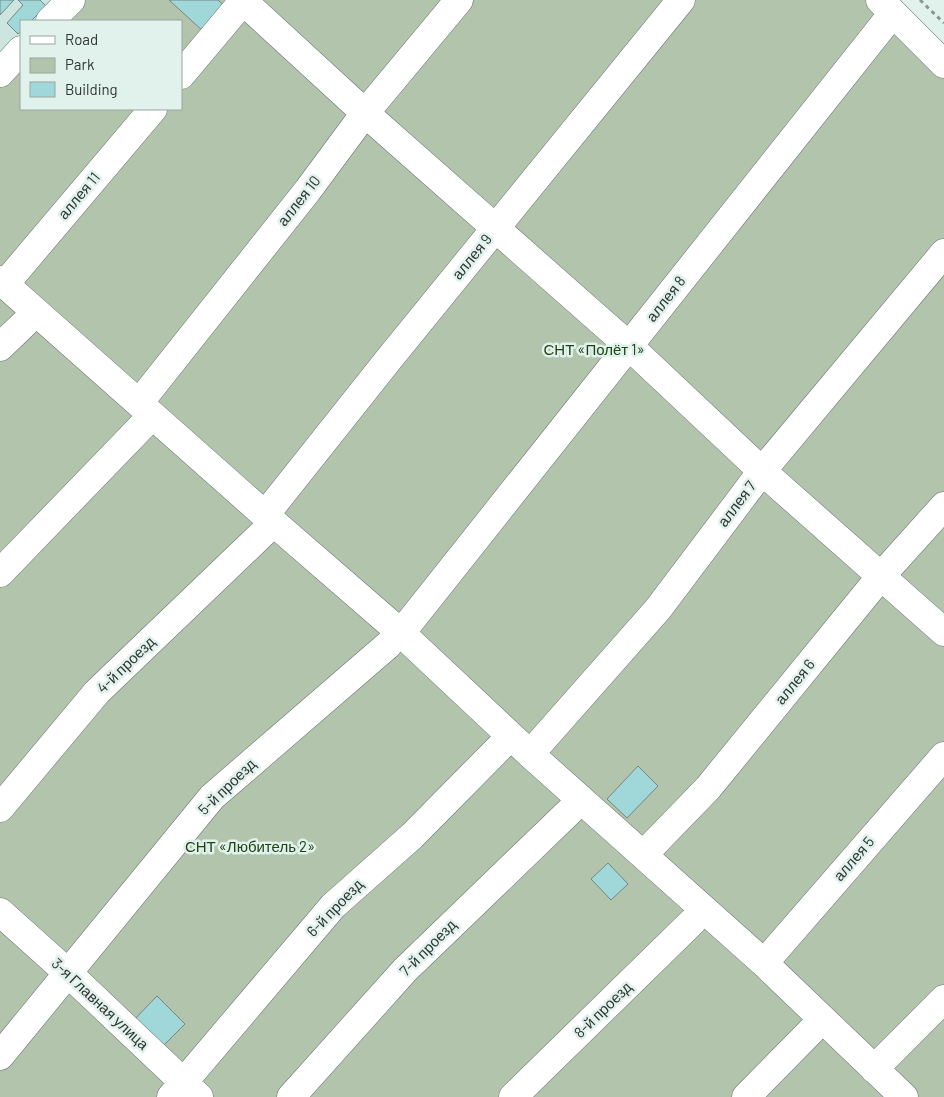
<svg xmlns="http://www.w3.org/2000/svg" width="944" height="1097" font-family="Barlow,sans-serif">
<style>
.built{fill:#cce5de}
.green{fill:#b2c5ac}
.building{fill:#a0d8d9;stroke:#758585}
.lines{fill:none;stroke-linecap:round;stroke-linejoin:round}
.minor-casing{stroke:#677571;stroke-width:29}
.path{stroke:#8c9794;stroke-width:3;stroke-dasharray:4 4;stroke-linecap:butt}
.minor{stroke:#fff;stroke-width:28}
.labels{text-anchor:middle;stroke-width:5;stroke-linejoin:round;paint-order:stroke}
.street-label{font-size:15px;fill:#2f3533;stroke:#e1f1ec}
.park-label{font-size:15px;fill:#1f4311;stroke:#e1f1ec}
</style>
<rect width="100%" height="100%" fill="#e1f1ec"/>
<path class="built" d="M 0,0 L 54,0 L 34,21 L 21,21 L 21,35 L 0,59 Z"/>
<path class="green" d="M 54,0 L 895,0 L 944,48 L 944,1097 L 0,1097 L 0,59 L 21,35 L 21,109 L 181,109 L 181,21 L 34,21 Z"/>
<path class="building" d="M 0,0 L 14,0 L 0,15 Z
M 18,0 L 40,0 L 46,6 L 31,21 L 21,21 L 21,31 L 18,34 L 7,23 L 23,5 Z
M 169,0 L 218,0 L 227,8 L 204,32 Z
M 638,766 L 658,786 L 627,818 L 607,799 Z
M 608,863 L 628,884 L 611,900 L 591,879 Z
M 157,996 L 185,1024 L 161,1048 L 133,1021 Z"/>
<g class="lines">
<defs>
<path id="minor" d="M 242,0 L 365,113 L 629,346 L 762,471 L 944,632
M 880,0 L 944,64
M 50,21 L 71,0
M 0,73 L 21,50
M 181,75 L 244,0
M 0,280 L 265,515 L 401,633 L 530,754 L 764,963 L 904,1097
M 5,284 L 153,109
M 0,347 L 25,323
M 139,403 L 308,190 L 365,113 L 459,0
M 265,515 L 389,359 L 681,0
M 0,573 L 144,424
M 401,633 L 893,13
M 530,754 L 658,609 L 762,471 L 944,253
M 0,808 L 97,692 L 263,533
M 643,855 L 708,788 L 881,576 L 944,506
M 0,912 L 68,973 L 199,1097
M 764,963 L 944,756
M 0,1056 L 212,797 L 388,645
M 874,1069 L 944,999
M 171,1097 L 333,906 L 412,836 L 500,747
M 291,1097 L 405,970 L 573,808
M 513,1097 L 692,922
M 746,1097 L 811,1031"/>
</defs>
<use href="#minor" class="minor-casing"/>
<path class="path" d="M 920,0 L 944,23"/>
<use href="#minor" class="minor"/>
</g>
<g class="labels">
<g class="street-label">
<text transform="translate(79 196) rotate(-50)" y="5">аллея 11</text>
<text transform="translate(299 201) rotate(-52)" y="5">аллея 10</text>
<text transform="translate(472 257) rotate(-51)" y="5">аллея 9</text>
<text transform="translate(666 299) rotate(-52)" y="5">аллея 8</text>
<text transform="translate(737 504) rotate(-53)" y="5">аллея 7</text>
<text transform="translate(126 665) rotate(-44)" y="5">4-й проезд</text>
<text transform="translate(795 682) rotate(-51)" y="5">аллея 6</text>
<text transform="translate(227 787) rotate(-44)" y="5">5-й проезд</text>
<text transform="translate(854 859) rotate(-49)" y="5">аллея 5</text>
<text transform="translate(335 908) rotate(-46)" y="5">6-й проезд</text>
<text transform="translate(428 948) rotate(-45)" y="5">7-й проезд</text>
<text transform="translate(100 1004) rotate(43)" y="5">3-я Главная улица</text>
<text transform="translate(603 1010) rotate(-44)" y="5">8-й проезд</text>
</g>
<g class="park-label">
<text x="594" y="355">СНТ «Полёт 1»</text>
<text x="250" y="852">СНТ «Любитель 2»</text>
</g>
</g>
<rect x="20" y="20" width="162" height="90" fill="#e1f1ec" stroke="#9aa6a2"/>
<rect x="30" y="36" width="25" height="8" fill="#ffffff" stroke="#9aa6a2"/>
<text x="65" y="45" font-size="15" fill="#2f3533">Road</text>
<rect x="30" y="58" width="25" height="15" fill="#b2c5ac" stroke="#9aa6a2"/>
<text x="65" y="70" font-size="15" fill="#2f3533">Park</text>
<rect x="30" y="82" width="25" height="15" fill="#a0d8d9" stroke="#9aa6a2"/>
<text x="65" y="95" font-size="15" fill="#2f3533">Building</text>
</svg>
